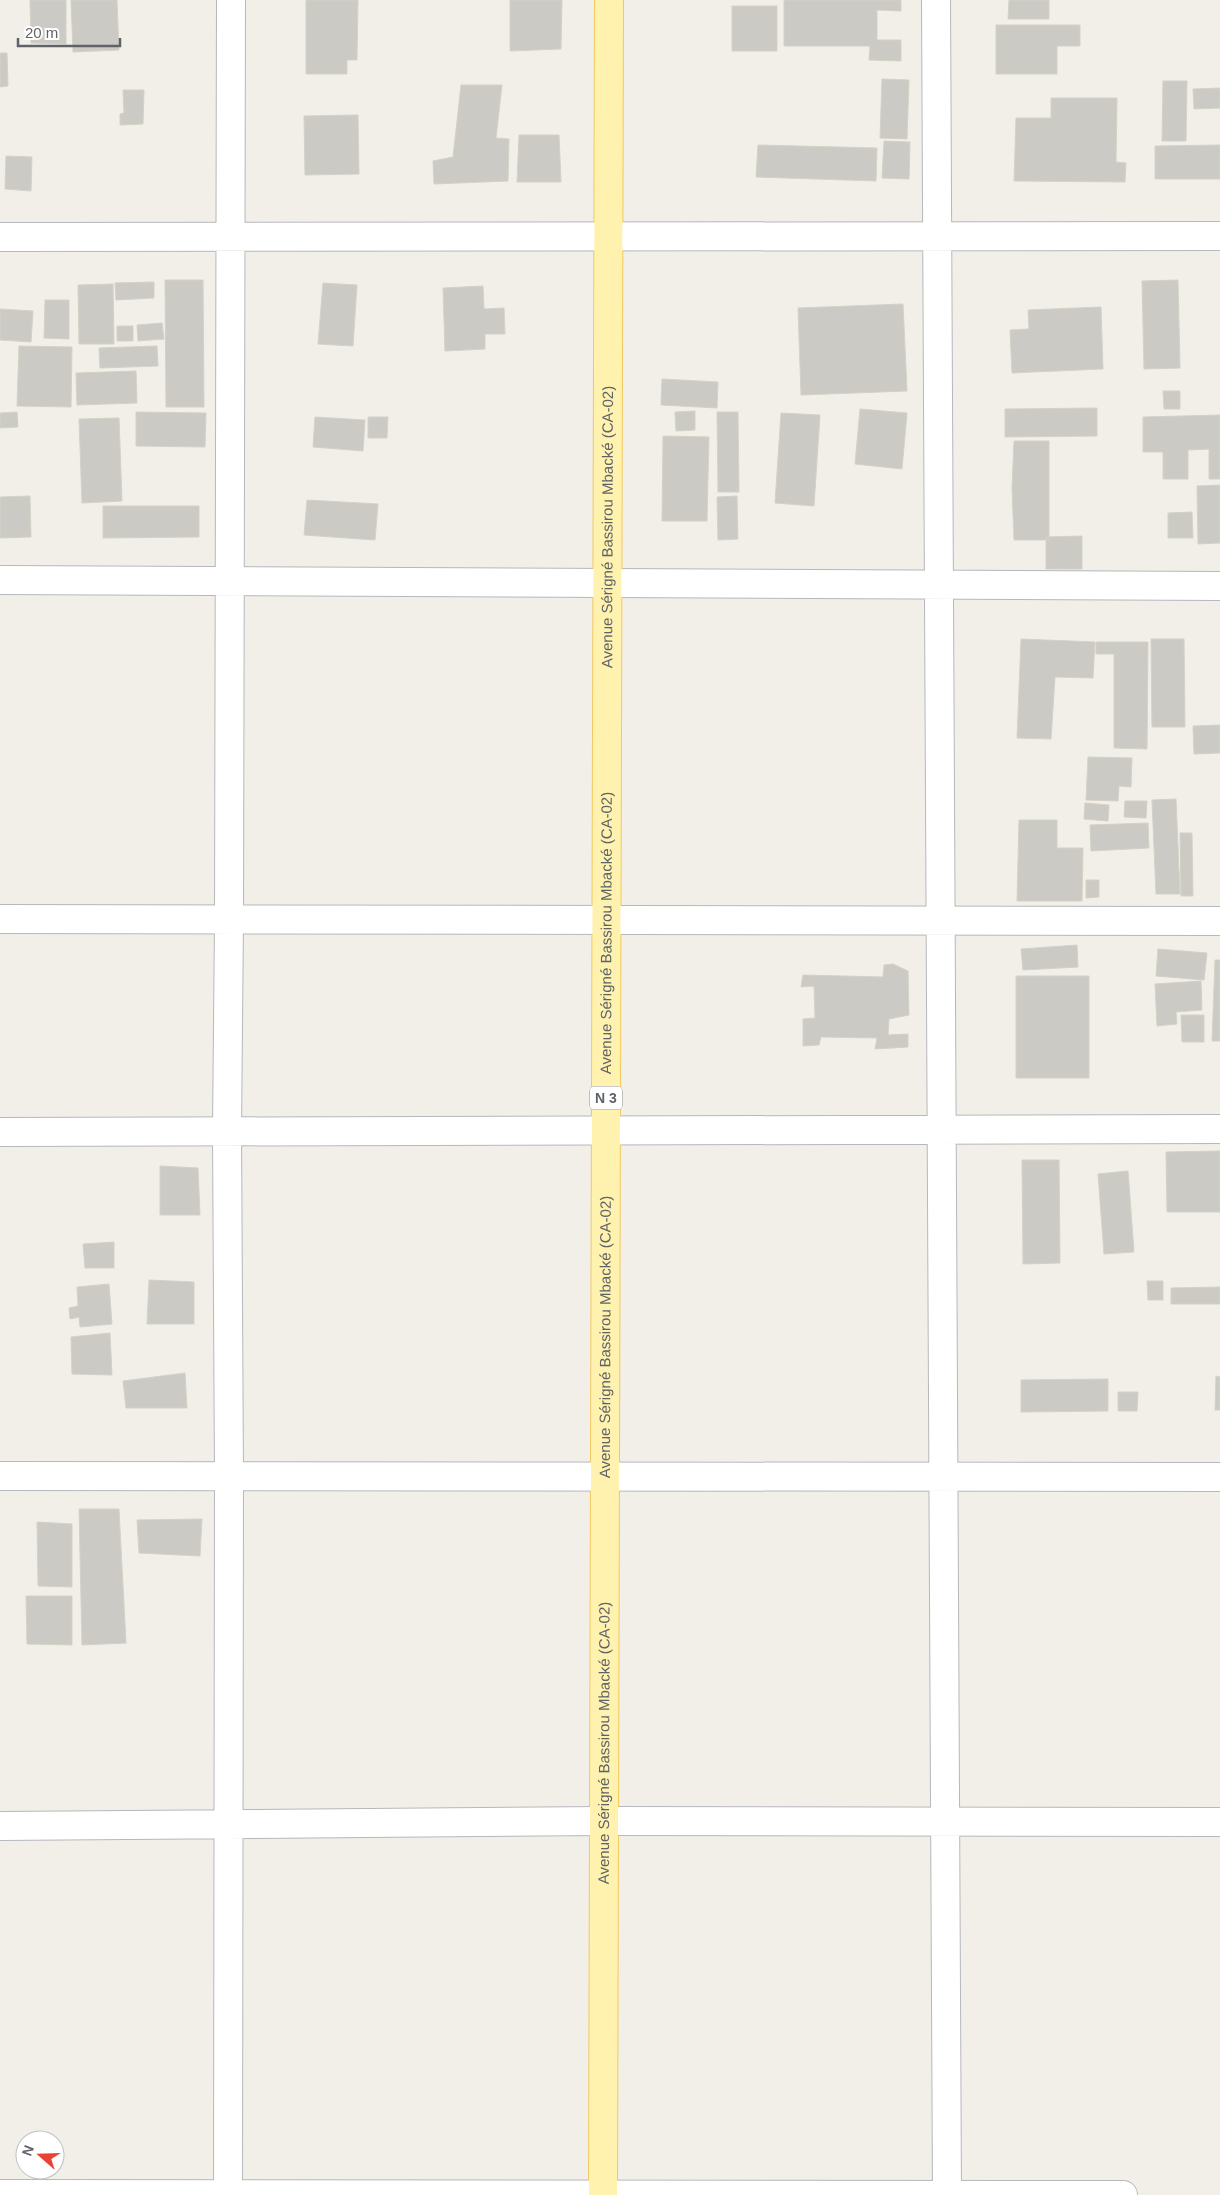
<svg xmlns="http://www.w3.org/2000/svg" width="1220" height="2195" font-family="Helvetica,sans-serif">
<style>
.building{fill:#cccac5;stroke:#d6d1c6}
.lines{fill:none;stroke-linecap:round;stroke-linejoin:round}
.minor-casing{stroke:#b5b8bc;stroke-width:30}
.major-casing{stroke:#f2c960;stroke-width:30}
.minor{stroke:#fff;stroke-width:28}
.major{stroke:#fff2af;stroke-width:28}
.labels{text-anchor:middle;stroke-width:5;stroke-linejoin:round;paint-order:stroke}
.shield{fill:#fff;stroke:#8f9295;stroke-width:1}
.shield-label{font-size:14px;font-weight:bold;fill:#5f6368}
.street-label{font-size:15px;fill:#5f6368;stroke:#fff}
</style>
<rect width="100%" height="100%" fill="#f1efe8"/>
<path class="building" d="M 30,0 L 66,0 L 66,44 L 31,43 Z
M 71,0 L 117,0 L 119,50 L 73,52 Z
M 306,0 L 358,0 L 357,60 L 347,60 L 347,74 L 306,74 Z
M 510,0 L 562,0 L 561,49 L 510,51 Z
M 784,0 L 901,0 L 901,11 L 877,10 L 877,40 L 901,40 L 901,61 L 869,60 L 870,46 L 784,46 Z
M 1009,0 L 1049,0 L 1049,19 L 1008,19 Z
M 732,6 L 777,6 L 777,51 L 732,51 Z
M 996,25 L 1080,25 L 1080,46 L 1057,46 L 1057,74 L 996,74 Z
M 0,53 L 7,53 L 8,86 L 0,87 Z
M 882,79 L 909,80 L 907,139 L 880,138 Z
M 1163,81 L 1187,81 L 1186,141 L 1162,141 Z
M 461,85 L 502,85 L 496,138 L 509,139 L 508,181 L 434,184 L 433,161 L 453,157 Z
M 1220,88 L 1220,108 L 1194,109 L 1193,89 Z
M 123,90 L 144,90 L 143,124 L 120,125 L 120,114 L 124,113 Z
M 1051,98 L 1117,98 L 1116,162 L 1126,163 L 1125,182 L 1014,181 L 1016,118 L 1051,118 Z
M 358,115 L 359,174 L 305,175 L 304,116 Z
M 519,135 L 559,135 L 561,182 L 517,182 Z
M 884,141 L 910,142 L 909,179 L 882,178 Z
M 758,145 L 877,148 L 876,181 L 756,177 Z
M 1220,145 L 1220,179 L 1155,179 L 1155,146 Z
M 6,156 L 32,157 L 31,191 L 5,189 Z
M 165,280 L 203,280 L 204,407 L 166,407 Z
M 1178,280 L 1180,368 L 1144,369 L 1142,281 Z
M 154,282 L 154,298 L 116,300 L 115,283 Z
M 323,283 L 357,285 L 353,346 L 318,344 Z
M 113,284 L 114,344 L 79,344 L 78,285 Z
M 483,286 L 484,309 L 504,308 L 505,334 L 485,334 L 485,349 L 445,351 L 443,288 Z
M 45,300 L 69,300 L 69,339 L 44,338 Z
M 903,304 L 907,391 L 801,395 L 798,308 Z
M 1101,307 L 1103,369 L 1012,373 L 1010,330 L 1029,329 L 1028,310 Z
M 0,309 L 33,311 L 31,342 L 0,340 Z
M 162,323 L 164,339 L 138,341 L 137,325 Z
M 117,326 L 133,326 L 133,341 L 117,341 Z
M 19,346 L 72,347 L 71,407 L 17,406 Z
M 157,346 L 158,366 L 100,368 L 99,348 Z
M 136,371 L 137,403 L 77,405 L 76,373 Z
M 662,379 L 718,382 L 717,408 L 661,405 Z
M 1163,391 L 1180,391 L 1180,409 L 1164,409 Z
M 1097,408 L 1097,436 L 1005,437 L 1005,409 Z
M 860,409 L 907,413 L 902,469 L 855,464 Z
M 695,411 L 695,430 L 676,431 L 675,412 Z
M 17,412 L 18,427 L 0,428 L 0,413 Z
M 136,412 L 206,413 L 205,447 L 136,446 Z
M 717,412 L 738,412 L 739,492 L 718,492 Z
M 781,413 L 820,415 L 814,506 L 775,503 Z
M 1220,415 L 1220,479 L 1209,479 L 1209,449 L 1188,450 L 1188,479 L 1163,479 L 1163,452 L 1143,452 L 1143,417 Z
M 315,417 L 365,420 L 363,451 L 313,447 Z
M 368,417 L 388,417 L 387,438 L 368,438 Z
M 119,418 L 122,501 L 82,503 L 79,419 Z
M 663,436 L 709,437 L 707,521 L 662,521 Z
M 1014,441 L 1049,441 L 1049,540 L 1014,540 L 1012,488 Z
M 1220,485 L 1220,543 L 1198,544 L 1197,486 Z
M 30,496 L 31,537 L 0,538 L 0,497 Z
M 737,496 L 738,539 L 718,540 L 717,497 Z
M 307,500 L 378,504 L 375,540 L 304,535 Z
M 103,506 L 199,506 L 199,537 L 103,538 Z
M 1192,512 L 1193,538 L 1168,538 L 1168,513 Z
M 1082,536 L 1082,569 L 1046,569 L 1046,537 Z
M 1021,639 L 1095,642 L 1093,678 L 1055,677 L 1051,739 L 1017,738 Z
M 1151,639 L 1184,639 L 1185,727 L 1152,727 Z
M 1096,642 L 1148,642 L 1147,749 L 1114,748 L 1114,654 L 1096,654 Z
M 1220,725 L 1220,753 L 1194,754 L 1193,726 Z
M 1088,757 L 1132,758 L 1131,787 L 1119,786 L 1118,801 L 1086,800 Z
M 1176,799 L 1180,894 L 1156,894 L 1152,800 Z
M 1125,801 L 1147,801 L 1146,818 L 1124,817 Z
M 1085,803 L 1109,805 L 1108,821 L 1084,819 Z
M 1019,820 L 1057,820 L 1057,848 L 1083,848 L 1082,901 L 1017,901 Z
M 1148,823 L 1149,848 L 1091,851 L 1090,825 Z
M 1180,833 L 1192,833 L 1193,896 L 1181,896 Z
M 1086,880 L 1099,880 L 1099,897 L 1086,898 Z
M 1077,945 L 1078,967 L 1023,970 L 1021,949 Z
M 1158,949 L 1207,953 L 1204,980 L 1156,976 Z
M 1215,960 L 1220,960 L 1220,1041 L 1212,1041 Z
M 893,964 L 908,971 L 909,1015 L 889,1019 L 888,1035 L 908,1034 L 908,1047 L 875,1049 L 877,1038 L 821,1037 L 819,1045 L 803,1046 L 803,1019 L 815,1018 L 814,986 L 801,987 L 803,975 L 883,977 L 884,965 Z
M 1016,976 L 1089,976 L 1089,1078 L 1016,1078 Z
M 1201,981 L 1202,1010 L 1176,1012 L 1177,1024 L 1157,1026 L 1155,984 Z
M 1181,1015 L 1204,1015 L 1204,1042 L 1182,1042 Z
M 1220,1151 L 1220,1212 L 1167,1212 L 1166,1152 Z
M 1022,1160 L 1059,1160 L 1060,1263 L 1023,1264 Z
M 160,1166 L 198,1168 L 200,1215 L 160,1215 Z
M 1128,1171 L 1134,1252 L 1104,1254 L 1098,1174 Z
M 114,1242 L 114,1268 L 85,1268 L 83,1244 Z
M 149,1280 L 194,1282 L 194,1324 L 147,1324 Z
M 1147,1281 L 1163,1281 L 1163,1300 L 1148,1300 Z
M 109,1284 L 112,1324 L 80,1327 L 79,1317 L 70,1319 L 69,1308 L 78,1306 L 77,1287 Z
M 1220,1287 L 1220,1304 L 1171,1304 L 1171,1288 Z
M 110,1333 L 112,1375 L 72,1374 L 71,1337 Z
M 185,1373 L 187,1408 L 126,1408 L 123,1381 Z
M 1216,1376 L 1220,1377 L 1220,1410 L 1215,1410 Z
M 1108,1379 L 1108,1411 L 1021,1412 L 1021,1380 Z
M 1118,1392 L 1138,1392 L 1137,1411 L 1118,1411 Z
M 79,1509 L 119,1509 L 126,1643 L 82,1645 Z
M 202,1519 L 200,1556 L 139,1553 L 137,1520 Z
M 37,1522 L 72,1524 L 72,1587 L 38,1586 Z
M 26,1596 L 72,1596 L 72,1645 L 27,1644 Z"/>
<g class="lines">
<defs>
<path id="minor" d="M 936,0 L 947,2195
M 0,237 L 1220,236
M 0,580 L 1220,586
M 0,919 L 1220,921
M 0,1132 L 1220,1129
M 0,1476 L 1220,1477
M 0,1826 L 604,1821 L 1220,1822
M 0,2194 L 1123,2195
M 228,2195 L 229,1476 L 227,1131 L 229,920 L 231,0"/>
<g id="major">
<path id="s1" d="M 603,2195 L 609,0"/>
</g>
</defs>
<use href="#minor" class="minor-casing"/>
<use href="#major" class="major-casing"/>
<use href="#minor" class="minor"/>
<use href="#major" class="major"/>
</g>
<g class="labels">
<rect class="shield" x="590" y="1086.5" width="32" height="23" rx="4"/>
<g class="shield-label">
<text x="606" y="1103">N 3</text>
</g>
<g class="street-label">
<text dy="5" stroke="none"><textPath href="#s1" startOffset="1668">Avenue Sérigné Bassirou Mbacké (CA-02)</textPath></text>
<text dy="5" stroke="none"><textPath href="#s1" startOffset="1262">Avenue Sérigné Bassirou Mbacké (CA-02)</textPath></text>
<text dy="5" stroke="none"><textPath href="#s1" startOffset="858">Avenue Sérigné Bassirou Mbacké (CA-02)</textPath></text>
<text dy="5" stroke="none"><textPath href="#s1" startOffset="452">Avenue Sérigné Bassirou Mbacké (CA-02)</textPath></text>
</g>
</g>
<g transform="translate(40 2155) rotate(290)"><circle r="24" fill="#ffffff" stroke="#bfc1c3"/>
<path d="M0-4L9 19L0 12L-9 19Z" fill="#ea4335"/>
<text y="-8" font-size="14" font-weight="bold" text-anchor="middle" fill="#5f6368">N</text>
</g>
<path d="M18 38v8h102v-8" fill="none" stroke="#5f6368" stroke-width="2.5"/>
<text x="25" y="38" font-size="15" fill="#5f6368" stroke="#ffffff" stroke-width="4" paint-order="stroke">20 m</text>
</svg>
